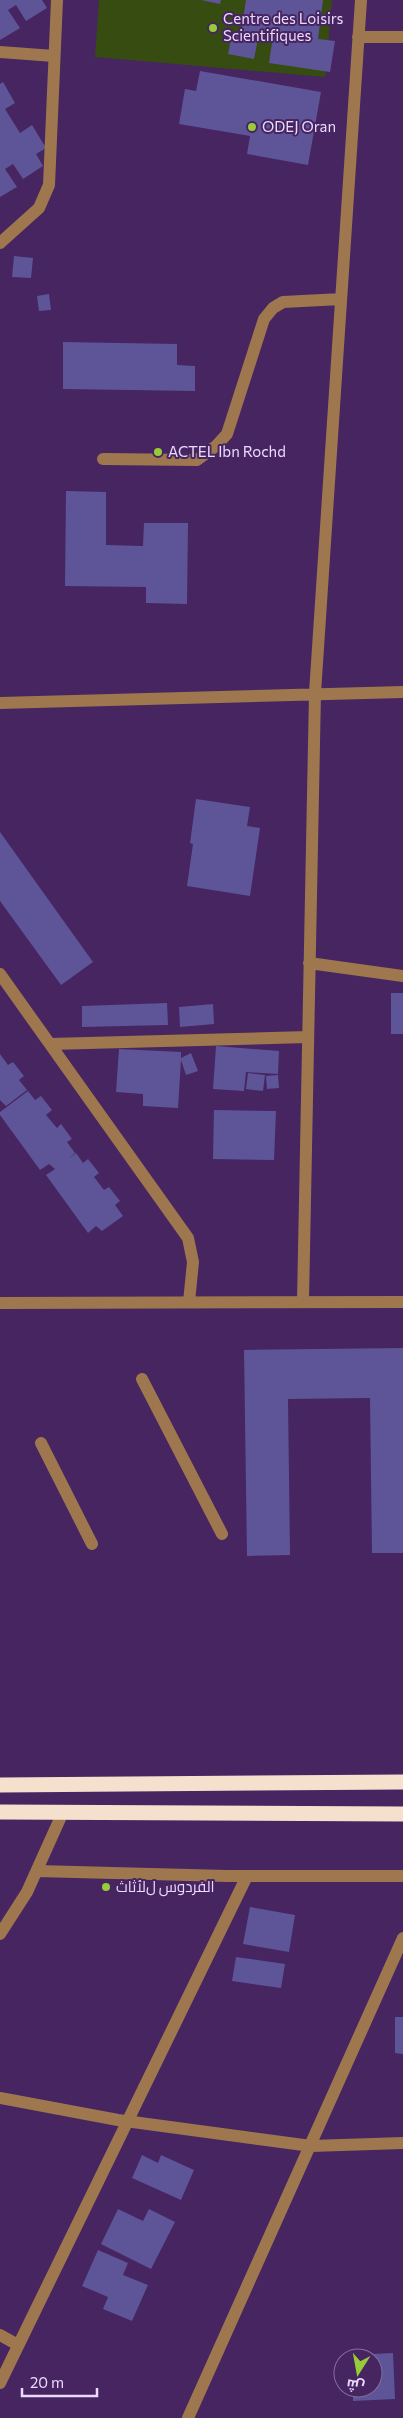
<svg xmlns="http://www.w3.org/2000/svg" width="403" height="2418" font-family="Commissioner,Cairo,sans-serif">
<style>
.green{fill:#374c10}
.building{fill:#5d5598}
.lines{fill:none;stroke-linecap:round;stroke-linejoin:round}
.minor{stroke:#9e774e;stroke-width:12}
.highway{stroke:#f4e0cd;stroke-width:15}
.poi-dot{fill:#97cc38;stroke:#462561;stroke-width:2}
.labels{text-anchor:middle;stroke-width:4;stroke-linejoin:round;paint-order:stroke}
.poi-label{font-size:15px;fill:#ebd9fe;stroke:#462561;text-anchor:start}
</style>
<rect width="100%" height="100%" fill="#462561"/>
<path class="green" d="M 99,0 L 332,0 L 325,77 L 95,57 Z"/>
<path class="building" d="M 0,0 L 42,0 L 47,8 L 26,21 L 16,5 L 8,10 L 20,28 L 0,40 Z
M 201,0 L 221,0 L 220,4 Z
M 246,0 L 323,0 L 318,39 L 335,41 L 330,72 L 269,63 L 273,36 L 241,32 Z
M 232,34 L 258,39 L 254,59 L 228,54 Z
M 200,71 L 321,92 L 308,165 L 247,154 L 250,136 L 179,124 L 185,89 L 196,91 Z
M 3,82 L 15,103 L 5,109 L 20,133 L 32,125 L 46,148 L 36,154 L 43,166 L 23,179 L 13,164 L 5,169 L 17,187 L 0,197 L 0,84 Z
M 14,256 L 33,258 L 31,278 L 12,277 Z
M 49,294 L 51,310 L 39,311 L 37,296 Z
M 63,342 L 177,344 L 177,365 L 195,366 L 195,391 L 63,389 Z
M 66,491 L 106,492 L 106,545 L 143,546 L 144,523 L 188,523 L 187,604 L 146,603 L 146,587 L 65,586 Z
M 196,799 L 250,807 L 247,826 L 260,828 L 250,896 L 187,886 L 193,844 L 190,843 Z
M 0,832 L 93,962 L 61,985 L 0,901 Z
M 391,993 L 403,993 L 403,1034 L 391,1034 Z
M 167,1003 L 168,1025 L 82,1027 L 82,1006 Z
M 213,1004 L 214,1024 L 180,1027 L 179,1007 Z
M 216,1046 L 279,1051 L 278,1074 L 246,1072 L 244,1091 L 213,1089 Z
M 119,1049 L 181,1052 L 181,1058 L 191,1053 L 198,1071 L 186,1075 L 181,1060 L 178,1108 L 143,1106 L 143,1094 L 116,1092 Z
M 0,1054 L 8,1065 L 13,1062 L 24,1076 L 19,1080 L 27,1090 L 6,1106 L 0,1100 Z
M 248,1073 L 265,1075 L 263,1091 L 246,1089 Z
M 278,1075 L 279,1088 L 267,1089 L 266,1076 Z
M 28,1091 L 35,1100 L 41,1096 L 52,1110 L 46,1115 L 57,1128 L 61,1124 L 72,1139 L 67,1142 L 75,1153 L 68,1159 L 76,1153 L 83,1163 L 88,1159 L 99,1173 L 94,1177 L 104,1190 L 109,1187 L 120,1201 L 115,1205 L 123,1216 L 102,1231 L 96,1226 L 88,1233 L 46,1175 L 55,1169 L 49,1164 L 40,1170 L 0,1115 L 0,1112 Z
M 214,1110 L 276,1111 L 274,1160 L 213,1159 Z
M 403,1348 L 403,1553 L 372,1553 L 370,1398 L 288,1399 L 290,1555 L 247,1556 L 244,1350 Z
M 250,1907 L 295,1915 L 289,1952 L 243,1944 Z
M 236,1957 L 285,1964 L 281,1988 L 232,1981 Z
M 395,2017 L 403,2017 L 403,2054 L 395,2053 Z
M 142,2155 L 158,2163 L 161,2155 L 194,2170 L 181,2200 L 132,2178 Z
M 118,2209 L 143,2221 L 149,2209 L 175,2222 L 151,2269 L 101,2244 Z
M 98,2250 L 128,2263 L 123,2275 L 148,2285 L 132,2321 L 103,2309 L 108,2297 L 82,2286 Z
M 393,2353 L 395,2399 L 353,2401 L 353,2388 L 373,2388 L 373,2358 L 351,2358 L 351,2355 Z"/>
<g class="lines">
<path class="minor" d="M 358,37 L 403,37
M 0,52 L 54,56
M 0,243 L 39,208 L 49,185 L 57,0
M 103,459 L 197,460 L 216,446 L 227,434 L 264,319 L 273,308 L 283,302 L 341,299
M 0,703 L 403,692
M 309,963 L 403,976
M 0,974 L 188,1238 L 193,1262 L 189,1302
M 50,1044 L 307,1037
M 303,1301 L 315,693 L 361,0
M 0,1303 L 403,1302
M 142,1379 L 222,1534
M 41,1443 L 92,1544
M 37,1871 L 227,1876 L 403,1876
M 0,1934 L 27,1892 L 63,1812
M 0,2098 L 118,2120 L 311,2146 L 403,2143
M 0,2335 L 18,2345
M 0,2383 L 247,1876
M 188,2418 L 403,1938"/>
<path class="highway" d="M 0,1785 L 403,1782
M 0,1812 L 403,1814"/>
</g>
<g class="poi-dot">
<circle cx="213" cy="28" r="5"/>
<circle cx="252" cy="127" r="5"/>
<circle cx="158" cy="452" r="5"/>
<circle cx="106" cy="1887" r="5"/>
</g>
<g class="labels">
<g class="poi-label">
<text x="223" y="24">Centre des Loisirs<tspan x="223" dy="17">Scientifiques</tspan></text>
<text x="262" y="132">ODEJ Oran</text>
<text x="168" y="457">ACTEL Ibn Rochd</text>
<text x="116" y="1892">الفردوس لﻷثاث</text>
</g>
</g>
<g transform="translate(358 2373) rotate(191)"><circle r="24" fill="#462561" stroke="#886da0"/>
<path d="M0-4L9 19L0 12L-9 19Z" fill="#97cc38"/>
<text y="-8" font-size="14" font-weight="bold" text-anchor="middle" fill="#ebd9fe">ش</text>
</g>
<path d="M22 2388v8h75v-8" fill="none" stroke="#ebd9fe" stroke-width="2.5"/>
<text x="30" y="2388" font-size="15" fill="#ebd9fe" stroke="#462561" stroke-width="4" paint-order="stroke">20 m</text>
</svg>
